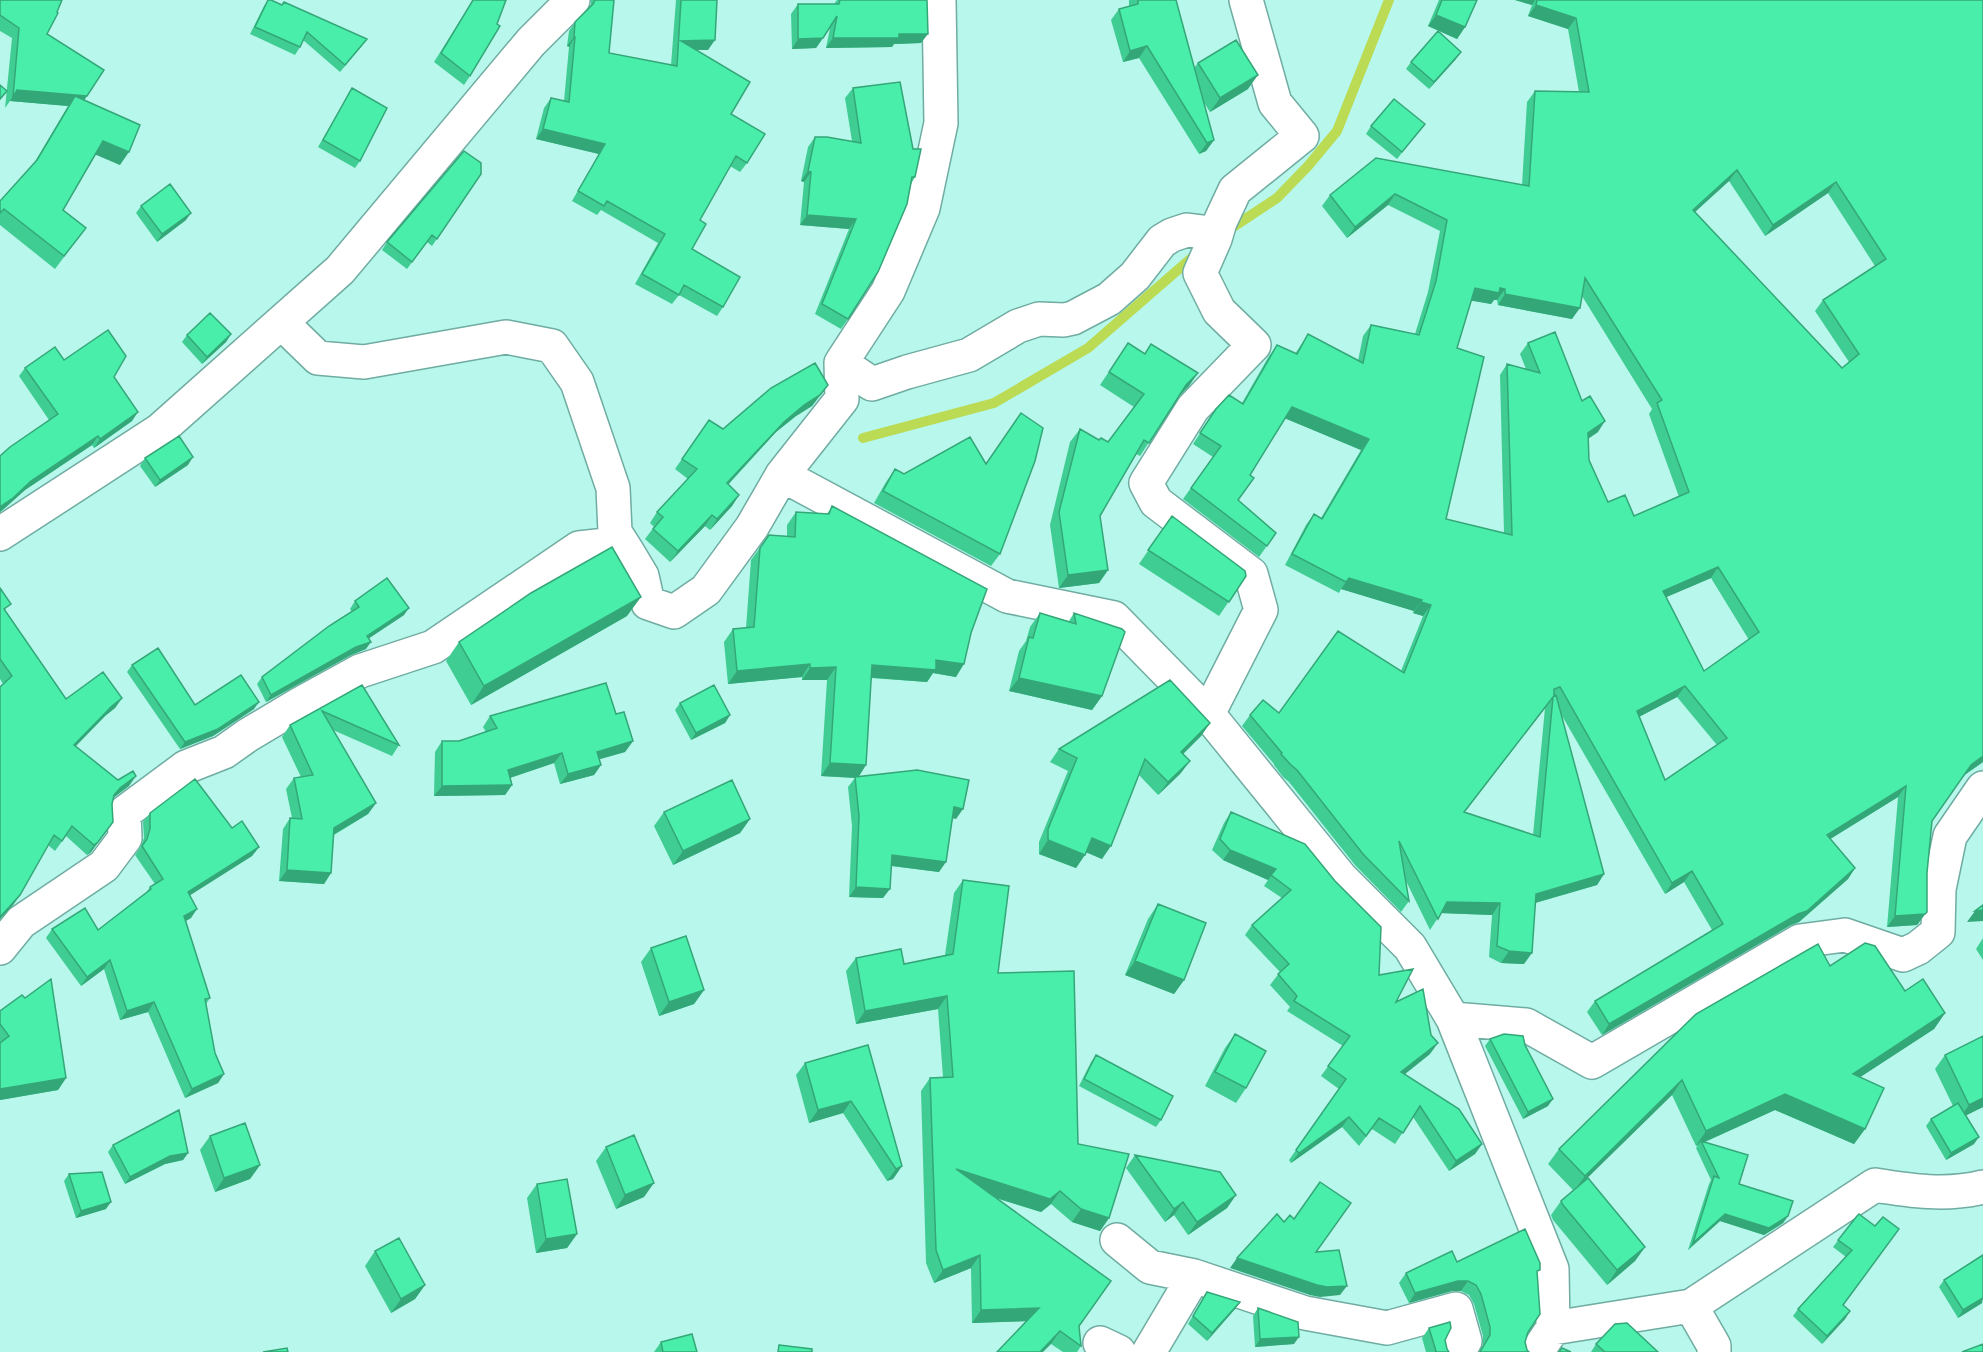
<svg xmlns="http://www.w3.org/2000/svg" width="1983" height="1352" font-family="Signika,sans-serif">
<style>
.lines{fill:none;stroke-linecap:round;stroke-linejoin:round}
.stream{stroke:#badb53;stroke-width:10}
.street-casing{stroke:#6faca1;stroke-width:36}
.street{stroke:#fff;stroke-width:33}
.wall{fill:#40cd93;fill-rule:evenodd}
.shaded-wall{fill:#34a778}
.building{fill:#4aeeab;stroke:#34a778;stroke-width:1.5;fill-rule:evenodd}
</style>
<rect width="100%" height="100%" fill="#b8f7eb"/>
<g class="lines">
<path class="stream" d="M 1227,231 L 1277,198 L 1308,166 L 1337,131 L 1389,0
M 863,438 L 994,403 L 1088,348 L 1195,255"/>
<defs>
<path id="street" d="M 282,323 L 318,358 L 364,362 L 506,337 L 552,346 L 577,382 L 613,488 L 615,532 L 627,551
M 841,363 L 872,384 L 907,372 L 969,355 L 1018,326 L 1039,319 L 1064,320 L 1073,318 L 1109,299 L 1135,276 L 1162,241 L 1172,235 L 1187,230 L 1203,232 L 1215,239 L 1220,222 L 1235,190 L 1302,136 L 1275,103 L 1246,0
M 782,475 L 1007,596 L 1114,618 L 1208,714 L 1341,878 L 1410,947 L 1453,1019 L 1552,1269 L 1553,1328 L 1537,1352
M 0,534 L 160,430 L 340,270 L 531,42 L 573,0
M 1208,714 L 1261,610 L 1251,574 L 1156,502 L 1146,483 L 1193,408 L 1254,345 L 1219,311 L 1200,273 L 1215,239
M 0,948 L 21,922 L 104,866 L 125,838 L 124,813 L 186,767 L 224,752 L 248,735 L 300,704 L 360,671 L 433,647 L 579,548 L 606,545 L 627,551 L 642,576 L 648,603 L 674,612 L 706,590 L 752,527 L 782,475 L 842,399 L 841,363 L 888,291 L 923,208 L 941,123 L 939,0
M 1453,1019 L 1526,1025 L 1592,1062 L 1800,941 L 1845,935 L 1903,955 L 1918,948 L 1938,932 L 1939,889 L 1950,836 L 1983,788
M 1117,1240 L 1150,1267 L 1194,1276 L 1305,1313 L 1387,1328 L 1456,1309 L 1465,1341 L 1457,1352
M 1691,1306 L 1714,1346 L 1714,1352
M 1553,1328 L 1691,1306 L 1875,1185 C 1911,1191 1947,1196 1983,1187
M 1100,1343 L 1119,1352
M 1149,1352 L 1194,1276"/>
</defs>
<use href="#street" class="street-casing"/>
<use href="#street" class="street"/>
</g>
<path class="wall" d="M 0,0 L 47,34 L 120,165 L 96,154 L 63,210 L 86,228 L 55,269 L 0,225 L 0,201 L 33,165 L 68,106 L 10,101 L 5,108 L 12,38 L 0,31 Z
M 268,0 L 362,46 L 340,72 L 303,40 L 300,47 L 295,55 L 250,34 L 264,6 Z
M 473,0 L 506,0 L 470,76 L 464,85 L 434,62 Z
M 591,0 L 614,0 L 609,53 L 671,65 L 676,0 L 717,0 L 708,50 L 696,50 L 731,114 L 747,163 L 740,172 L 730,166 L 700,220 L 692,249 L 723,307 L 717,316 L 679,295 L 672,304 L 635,284 L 658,243 L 601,210 L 597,215 L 572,201 L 599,154 L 536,139 L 544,108 L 551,98 L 564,101 L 569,47 L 567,46 L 569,31 L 575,22 L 591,5 Z
M 837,0 L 927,0 L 921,43 L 894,44 L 892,47 L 826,48 L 830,28 L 816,48 L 792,49 L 791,14 L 798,4 L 834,4 Z
M 1129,0 L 1176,0 L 1194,68 L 1198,63 L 1248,89 L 1210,112 L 1203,101 L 1214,140 L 1206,151 L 1199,154 L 1139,58 L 1123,62 L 1111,20 L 1119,9 L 1129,6 Z
M 1439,0 L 1477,0 L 1465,27 L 1457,39 L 1428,26 Z
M 1515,0 L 1983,0 L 1983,762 L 1963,776 L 1932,821 L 1919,923 L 1917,925 L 1887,927 L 1898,797 L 1830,839 L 1855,868 L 1848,879 L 1799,922 L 1791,925 L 1602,1035 L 1587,1012 L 1595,1001 L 1712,930 L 1684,882 L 1665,894 L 1561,714 L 1604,874 L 1597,885 L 1535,903 L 1524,964 L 1501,963 L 1489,957 L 1492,915 L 1441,913 L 1430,930 L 1406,881 L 1409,901 L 1401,912 L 1355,865 L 1289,782 L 1283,777 L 1274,765 L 1274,764 L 1242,726 L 1250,715 L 1279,713 L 1401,671 L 1423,616 L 1413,613 L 1414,611 L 1341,589 L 1339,593 L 1285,565 L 1306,525 L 1314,514 L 1321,518 L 1361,450 L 1285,418 L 1250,475 L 1238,500 L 1276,533 L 1259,557 L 1183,499 L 1213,457 L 1193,444 L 1216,409 L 1242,403 L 1269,356 L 1277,345 L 1295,354 L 1308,334 L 1358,361 L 1363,336 L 1371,325 L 1415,334 L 1428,292 L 1440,231 L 1388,205 L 1347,238 L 1322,206 L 1330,195 L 1522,185 L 1527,102 L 1535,91 L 1579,92 L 1568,29 L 1528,16 L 1532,5 ZM 1729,181 L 1765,236 L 1828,193 L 1875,266 L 1823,300 L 1815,311 L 1849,362 L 1842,368 L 1695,212 ZM 1582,296 L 1652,409 L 1649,414 L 1679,497 L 1634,516 L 1608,502 L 1589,460 L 1588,439 L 1598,432 L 1582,401 L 1528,343 L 1520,354 L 1526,369 L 1507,364 L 1500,375 L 1504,533 L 1446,519 L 1457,348 L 1471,300 L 1491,304 L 1494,300 L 1497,300 L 1498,305 L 1572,319 ZM 1711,578 L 1749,640 L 1704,671 L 1666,597 ZM 1677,697 L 1717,745 L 1665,780 L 1639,717 ZM 1545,708 L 1533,835 L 1465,812 Z
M 1456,59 L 1429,89 L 1406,69 L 1411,62 Z
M 352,88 L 360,161 L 355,168 L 318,147 Z
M 853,88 L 915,177 L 911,184 L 848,319 L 841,329 L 815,314 L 849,229 L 800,225 L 804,182 L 801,181 L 808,147 L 815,137 L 852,141 L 845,98 Z
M 1425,124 L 1397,159 L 1366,134 L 1371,126 Z
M 481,174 L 432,246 L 427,242 L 407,269 L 382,250 L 387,242 Z
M 141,206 L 186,220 L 157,242 L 136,213 Z
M 231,334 L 226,342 L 202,364 L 182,342 L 187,335 Z
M 1128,343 L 1144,354 L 1151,344 L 1189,386 L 1180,395 L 1140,456 L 1136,454 L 1100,516 L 1108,570 L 1099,583 L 1059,588 L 1050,525 L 1070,442 L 1080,429 L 1099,440 L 1108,442 L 1134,407 L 1100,385 Z
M 64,360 L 114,377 L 132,421 L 94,448 L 92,445 L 25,490 L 6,507 L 0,512 L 0,456 L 49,420 L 19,376 L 25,368 Z
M 828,385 L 812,406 L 796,416 L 776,432 L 728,485 L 739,495 L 732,506 L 710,530 L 705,526 L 670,562 L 645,539 L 654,527 L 650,523 L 657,512 L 688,479 L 675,469 L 709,420 L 723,429 Z
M 145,458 L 188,465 L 155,487 L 140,466 Z
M 895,469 L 1000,554 L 991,566 L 874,503 L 886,482 Z
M 832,506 L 971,633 L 956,677 L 933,673 L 927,682 L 871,678 L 858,777 L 956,819 L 953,818 L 939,872 L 891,866 L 883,898 L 849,897 L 852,826 L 848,787 L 855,778 L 821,776 L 827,680 L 802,680 L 802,677 L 728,684 L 724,642 L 733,629 L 746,628 L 751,560 L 769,535 L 787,536 L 787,525 L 796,512 L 827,514 Z
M 1172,516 L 1246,576 L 1219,616 L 1139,564 Z
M 0,588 L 6,612 L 66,699 L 122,698 L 115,708 L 105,716 L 76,746 L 118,780 L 129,786 L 114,797 L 112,804 L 113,822 L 91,852 L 87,855 L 66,836 L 55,851 L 48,845 L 20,895 L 13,905 L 0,919 L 0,687 L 3,684 L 0,679 Z
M 355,601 L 404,615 L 369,638 L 366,649 L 351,655 L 266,702 L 257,684 L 262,677 L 352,612 L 350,609 Z
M 1040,613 L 1069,621 L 1074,613 L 1102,696 L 1092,710 L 1009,691 L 1019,651 L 1026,641 L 1030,627 Z
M 627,616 L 471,705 L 446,661 L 459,642 Z
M 132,665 L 195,705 L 254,709 L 213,736 L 180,749 L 127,672 Z
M 362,685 L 399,745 L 392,756 L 333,730 L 376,803 L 368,814 L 334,835 L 331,873 L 324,884 L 279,881 L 283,829 L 290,818 L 292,818 L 286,789 L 294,778 L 301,777 L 282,737 L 290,725 Z
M 680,703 L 730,715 L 725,723 L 691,740 L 675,710 Z
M 616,714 L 633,741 L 625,752 L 599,759 L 601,765 L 594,775 L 560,784 L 554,763 L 510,778 L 512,785 L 505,795 L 434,796 L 435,752 L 442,741 L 459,741 L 486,732 L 483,727 L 490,716 Z
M 1210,723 L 1201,736 L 1183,754 L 1190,761 L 1180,774 L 1158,795 L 1139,775 L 1102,859 L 1086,852 L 1076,868 L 1039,854 L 1039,842 L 1068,771 L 1050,762 L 1059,749 Z
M 664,812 L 750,819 L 740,833 L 673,865 L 654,826 Z
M 1231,812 L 1379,975 L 1430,1054 L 1404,1074 L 1482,1144 L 1475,1154 L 1449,1171 L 1413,1117 L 1395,1144 L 1372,1129 L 1359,1146 L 1342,1127 L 1291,1163 L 1289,1160 L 1339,1089 L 1321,1076 L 1343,1046 L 1287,1011 L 1290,1007 L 1270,985 L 1280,972 L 1245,935 L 1252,925 L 1282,898 L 1264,886 L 1268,880 L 1223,860 L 1212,850 L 1224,823 Z
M 150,813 L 232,828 L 259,847 L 252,856 L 190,895 L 191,918 L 186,921 L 210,998 L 206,1004 L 215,1053 L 224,1074 L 218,1083 L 185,1098 L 148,1012 L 120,1020 L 104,969 L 81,986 L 46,938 L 52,929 L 98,930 L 146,893 L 150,887 L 155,884 L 135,855 L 140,848 L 144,838 L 143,822 Z
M 963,880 L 998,973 L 1078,1144 L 1109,1218 L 1100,1231 L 1072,1222 L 1051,1204 L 1041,1212 L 995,1198 L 1079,1326 L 1081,1346 L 1077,1352 L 1063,1352 L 1051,1344 L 1027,1321 L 972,1323 L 971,1268 L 934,1283 L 926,1263 L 921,1091 L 930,1078 L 943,1077 L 938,1009 L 856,1024 L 846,971 L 856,958 L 904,964 L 945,955 L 954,893 Z
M 1158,904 L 1184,980 L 1174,994 L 1125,975 L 1148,919 Z
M 1983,938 L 1983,960 L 1976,949 Z
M 651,948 L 704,990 L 694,1004 L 659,1016 L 641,962 Z
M 1830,966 L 1905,991 L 1945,1013 L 1934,1029 L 1860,1077 L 1865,1129 L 1854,1144 L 1775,1110 L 1705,1142 L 1739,1184 L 1788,1216 L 1783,1223 L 1764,1235 L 1720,1221 L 1688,1250 L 1709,1184 L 1711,1180 L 1696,1148 L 1698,1145 L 1696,1146 L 1672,1095 L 1585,1180 L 1645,1247 L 1635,1261 L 1607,1285 L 1553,1220 L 1551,1215 L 1561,1201 L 1573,1190 L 1548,1164 L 1559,1149 Z
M 0,1011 L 66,1078 L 58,1090 L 0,1100 Z
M 1235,1034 L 1246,1088 L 1236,1103 L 1205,1086 L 1225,1048 Z
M 1490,1039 L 1525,1045 L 1548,1106 L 1523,1119 L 1485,1046 Z
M 868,1045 L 902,1166 L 893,1179 L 887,1181 L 843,1113 L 809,1123 L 796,1075 L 805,1063 Z
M 1096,1055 L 1161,1120 L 1156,1127 L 1079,1086 L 1091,1062 Z
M 1945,1055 L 1983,1107 L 1966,1115 L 1974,1144 L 1946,1160 L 1926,1126 L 1931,1119 L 1953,1106 L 1935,1069 Z
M 210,1136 L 260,1165 L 250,1179 L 215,1192 L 200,1150 Z
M 113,1145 L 188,1153 L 183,1160 L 165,1164 L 125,1184 L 108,1152 Z
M 606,1147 L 644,1197 L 616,1209 L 596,1161 Z
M 1135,1155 L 1236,1195 L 1227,1208 L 1188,1235 L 1174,1215 L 1165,1222 L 1126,1168 Z
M 69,1174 L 106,1209 L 76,1218 L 64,1181 Z
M 537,1184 L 577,1234 L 567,1248 L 536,1253 L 527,1198 Z
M 1859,1214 L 1843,1305 L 1850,1311 L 1845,1319 L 1822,1344 L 1793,1316 L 1798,1309 L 1846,1257 L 1833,1247 L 1857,1216 Z
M 375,1251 L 425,1285 L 415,1299 L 391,1313 L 365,1266 Z
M 1457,1262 L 1537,1274 L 1528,1332 L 1525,1342 L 1527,1350 L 1529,1352 L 1479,1352 L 1483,1345 L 1483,1336 L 1474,1304 L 1469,1295 L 1461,1291 L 1452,1291 L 1409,1303 L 1399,1283 L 1406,1273 Z
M 1944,1280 L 1982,1303 L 1958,1318 L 1939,1287 Z
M 1207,1292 L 1240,1302 L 1235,1309 L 1207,1341 L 1188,1324 Z
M 1258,1308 L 1294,1344 L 1255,1347 L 1253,1316 Z
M 1429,1328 L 1445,1340 L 1447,1349 L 1449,1352 L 1426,1352 L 1422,1338 Z
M 661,1342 L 697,1352 L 654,1352 Z
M 1596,1344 L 1658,1352 L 1591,1352 Z"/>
<path class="shaded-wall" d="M 1515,0 L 1535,0 L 1532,5 Z
M 1536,5 L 1576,18 L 1568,29 L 1528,16 Z
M 1436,15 L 1465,27 L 1457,39 L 1428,26 Z
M 899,34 L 928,34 L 921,43 L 894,44 L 892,47 L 826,48 L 833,38 Z
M 574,37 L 575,37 L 569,47 L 567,46 Z
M 823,38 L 816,48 L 792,49 L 798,39 Z
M 715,40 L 708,50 L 678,50 L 681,41 Z
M 1147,46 L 1139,58 L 1123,62 L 1130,51 Z
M 1461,52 L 1456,59 L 1429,89 L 1434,82 Z
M 1258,75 L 1248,89 L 1210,112 L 1220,98 Z
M 17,90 L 87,96 L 80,107 L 75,96 L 68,106 L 10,101 Z
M 543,129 L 605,144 L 599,154 L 536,139 Z
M 1214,140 L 1206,151 L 1199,154 L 1207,143 Z
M 103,141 L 129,152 L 120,165 L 94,154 Z
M 1737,170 L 1729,181 L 1685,221 L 1693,210 Z
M 808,171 L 811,172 L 804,182 L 801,181 Z
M 1836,182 L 1828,193 L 1765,236 L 1773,225 Z
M 1395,194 L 1388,205 L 1347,238 L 1355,227 Z
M 191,213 L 186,220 L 157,242 L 162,234 Z
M 807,215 L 856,219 L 849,229 L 800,225 Z
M 1475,288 L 1500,288 L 1505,289 L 1497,300 L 1494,300 L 1491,304 L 1467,300 Z
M 1505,294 L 1580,308 L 1572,319 L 1498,305 Z
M 231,334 L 226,342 L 202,364 L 207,357 Z
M 1198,373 L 1189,386 L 1177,398 L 1186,385 Z
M 828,385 L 812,406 L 796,416 L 776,432 L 719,494 L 727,483 L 784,422 Z
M 1292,407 L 1369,439 L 1361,450 L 1284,418 Z
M 138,412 L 132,421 L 94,448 L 100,439 Z
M 1605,421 L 1598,432 L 1580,444 L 1588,433 Z
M 98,436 L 92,445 L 25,490 L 6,507 L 0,512 L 0,507 L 31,481 Z
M 193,457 L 188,465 L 155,487 L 160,480 Z
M 739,495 L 732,506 L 710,530 L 717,519 Z
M 712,515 L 705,526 L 670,562 L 678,551 Z
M 1718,567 L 1711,578 L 1655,602 L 1663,591 Z
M 1108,570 L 1099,583 L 1059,588 L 1068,575 Z
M 1349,578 L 1422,600 L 1414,611 L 1341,589 Z
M 641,597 L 627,616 L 471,705 L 484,686 Z
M 1421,602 L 1431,605 L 1423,616 L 1413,613 Z
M 409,608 L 404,615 L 362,643 L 367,636 Z
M 371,642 L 366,649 L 351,655 L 266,702 L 271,695 L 356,647 Z
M 936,660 L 964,664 L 956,677 L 933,673 L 927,682 L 863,677 L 872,665 Z
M 810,664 L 802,677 L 728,684 L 737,671 Z
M 836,667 L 827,680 L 802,680 L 810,668 Z
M 1019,678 L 1102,696 L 1092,710 L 1009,691 Z
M 1685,686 L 1677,697 L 1629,722 L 1637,711 Z
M 1553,697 L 1545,708 L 1456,823 L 1464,812 Z
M 122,698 L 115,708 L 105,716 L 67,755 L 74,745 L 112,706 Z
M 259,702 L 254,709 L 213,736 L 180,749 L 185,742 Z
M 730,715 L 725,723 L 691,740 L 696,733 Z
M 1210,723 L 1201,736 L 1172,765 L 1181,752 Z
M 633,741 L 625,752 L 590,762 L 597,752 Z
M 562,753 L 554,763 L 501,781 L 508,770 Z
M 1983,756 L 1983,762 L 1963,776 L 1971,765 Z
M 1190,761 L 1180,774 L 1158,795 L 1168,782 Z
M 830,763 L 866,765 L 858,778 L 821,776 Z
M 601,765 L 594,775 L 560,784 L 568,774 Z
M 136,776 L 129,786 L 113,798 L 107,804 L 120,788 Z
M 512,785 L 505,795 L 434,796 L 442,786 Z
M 1906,786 L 1898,797 L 1819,846 L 1827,835 Z
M 376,803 L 368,814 L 326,839 L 334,828 Z
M 954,807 L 963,809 L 956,819 L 947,817 Z
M 750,819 L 740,833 L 673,865 L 683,851 Z
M 113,822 L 91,852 L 87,855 L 94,845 Z
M 1092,838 L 1111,846 L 1102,859 L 1083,851 Z
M 1048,840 L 1085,855 L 1076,868 L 1039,854 Z
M 259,847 L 252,856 L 181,901 L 188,892 Z
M 1230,850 L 1276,869 L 1268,880 L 1223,860 Z
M 892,855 L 946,862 L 939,872 L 885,865 Z
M 1855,868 L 1848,879 L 1799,922 L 1791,925 L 1602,1035 L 1609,1024 Z
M 287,870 L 331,873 L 324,884 L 279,881 Z
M 1692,871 L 1684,882 L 1665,894 L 1672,883 Z
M 1604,874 L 1597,885 L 1528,905 L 1536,894 Z
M 856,887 L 890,889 L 883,898 L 849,897 Z
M 20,895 L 13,905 L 0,919 L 0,917 Z
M 1447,902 L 1500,903 L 1492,915 L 1439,913 Z
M 197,909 L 191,918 L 178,925 L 184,916 Z
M 1983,910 L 1983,921 L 1967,922 L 1975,911 Z
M 1927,912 L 1917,925 L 1887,927 L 1895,916 Z
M 1509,951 L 1532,953 L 1524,964 L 1501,963 Z
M 110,960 L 104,969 L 81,986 L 87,977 Z
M 1135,961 L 1184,980 L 1174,994 L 1125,975 Z
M 704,990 L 694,1004 L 659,1016 L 669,1002 Z
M 947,996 L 938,1009 L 856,1024 L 865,1011 Z
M 154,1002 L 148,1012 L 120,1020 L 127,1011 Z
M 1945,1013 L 1934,1029 L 1842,1089 L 1853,1074 Z
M 1438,1043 L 1430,1054 L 1394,1083 L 1401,1072 Z
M 224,1074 L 218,1083 L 185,1098 L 192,1089 Z
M 66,1078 L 58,1090 L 0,1100 L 0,1089 Z
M 1682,1080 L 1672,1095 L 1574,1191 L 1585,1176 Z
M 1785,1094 L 1865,1129 L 1854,1144 L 1775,1110 L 1702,1143 L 1701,1141 L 1698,1145 L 1696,1146 L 1706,1131 Z
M 1983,1098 L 1983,1107 L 1959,1119 L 1969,1105 Z
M 1553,1099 L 1548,1106 L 1523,1119 L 1528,1112 Z
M 851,1101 L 843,1113 L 809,1123 L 818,1110 Z
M 1349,1117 L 1342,1127 L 1291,1163 L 1299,1153 Z
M 1979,1137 L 1974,1144 L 1946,1160 L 1951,1153 Z
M 1482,1144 L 1475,1154 L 1449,1171 L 1456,1161 Z
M 188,1153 L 183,1160 L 165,1164 L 125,1184 L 130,1177 L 170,1156 Z
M 260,1165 L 250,1179 L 215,1192 L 224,1178 Z
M 902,1166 L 893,1179 L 887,1181 L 896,1169 Z
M 956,1169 L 1060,1191 L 1051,1204 L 1041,1212 L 946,1182 Z
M 654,1183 L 644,1197 L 616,1209 L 625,1195 Z
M 1236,1195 L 1227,1208 L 1188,1235 L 1197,1222 Z
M 111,1202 L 106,1209 L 76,1218 L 81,1211 Z
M 1183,1202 L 1174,1215 L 1165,1222 L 1174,1209 Z
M 1081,1209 L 1109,1218 L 1100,1231 L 1072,1222 Z
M 1725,1214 L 1788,1216 L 1783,1223 L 1764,1235 L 1720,1221 L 1688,1250 L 1693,1243 Z
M 577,1234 L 567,1248 L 536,1253 L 546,1239 Z
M 1645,1247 L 1635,1261 L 1607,1285 L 1617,1270 Z
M 980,1255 L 971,1268 L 934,1283 L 943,1270 Z
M 1237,1258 L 1347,1286 L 1340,1295 L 1320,1297 L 1310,1295 L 1230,1268 Z
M 1458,1281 L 1468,1281 L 1461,1291 L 1452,1291 L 1409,1303 L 1415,1293 Z
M 425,1285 L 415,1299 L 391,1313 L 401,1299 Z
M 1983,1298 L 1982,1303 L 1958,1318 L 1963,1310 Z
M 1240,1302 L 1235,1309 L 1207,1341 L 1212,1333 Z
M 1039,1308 L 1030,1321 L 972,1323 L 981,1310 Z
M 1850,1311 L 1845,1319 L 1822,1344 L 1827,1336 Z
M 1060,1331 L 1051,1344 L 1043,1352 L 1040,1352 Z
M 1299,1337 L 1294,1344 L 1255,1347 L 1260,1339 Z"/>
<path class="building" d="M 0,0 L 62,0 L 57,12 L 58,13 L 47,34 L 104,70 L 87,96 L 17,90 L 13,97 L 19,28 L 0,15 Z
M 268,0 L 271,0 L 282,5 L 284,2 L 367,39 L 345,65 L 307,32 L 300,47 L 255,27 Z
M 473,0 L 506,0 L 497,24 L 500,26 L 470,76 L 441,53 Z
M 595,0 L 614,0 L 609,53 L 677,66 L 681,0 L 717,0 L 715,40 L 681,41 L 750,82 L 731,114 L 765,134 L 747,163 L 736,156 L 700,220 L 706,224 L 692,249 L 740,277 L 723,307 L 684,285 L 679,295 L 642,274 L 665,234 L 607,201 L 604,206 L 578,191 L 605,144 L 543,129 L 551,98 L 569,102 L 575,37 L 574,37 L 575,22 L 593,4 Z
M 840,0 L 927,0 L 928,34 L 899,34 L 899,38 L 833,38 L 837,16 L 823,38 L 798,39 L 798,4 L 839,4 Z
M 1138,0 L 1176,0 L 1214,140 L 1207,143 L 1147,46 L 1130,51 L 1119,9 L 1138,4 Z
M 1442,0 L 1477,0 L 1465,27 L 1436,15 Z
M 1537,0 L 1983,0 L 1983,756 L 1971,765 L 1932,821 L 1927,873 L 1927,912 L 1925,914 L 1895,916 L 1906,786 L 1827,835 L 1855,868 L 1807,911 L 1798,914 L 1609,1024 L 1595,1001 L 1723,924 L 1692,871 L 1672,883 L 1560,687 L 1554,689 L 1554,696 L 1556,695 L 1604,874 L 1536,894 L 1532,953 L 1509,951 L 1497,946 L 1500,903 L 1447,902 L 1438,919 L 1399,841 L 1409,901 L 1363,854 L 1297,770 L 1291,765 L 1281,754 L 1282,753 L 1250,715 L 1263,700 L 1279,713 L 1338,631 L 1404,673 L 1431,605 L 1421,602 L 1422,600 L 1349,578 L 1346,582 L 1292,554 L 1314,514 L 1322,519 L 1369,439 L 1292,407 L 1250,475 L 1254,478 L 1238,500 L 1276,533 L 1267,546 L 1191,488 L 1221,446 L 1200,433 L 1216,409 L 1229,395 L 1243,404 L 1277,345 L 1297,354 L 1308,334 L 1363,363 L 1371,325 L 1419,335 L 1436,281 L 1447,220 L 1395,194 L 1355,227 L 1330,195 L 1376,158 L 1529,186 L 1535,91 L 1589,92 L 1576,18 L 1536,5 ZM 1737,170 L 1773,225 L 1836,182 L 1886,259 L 1823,300 L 1859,354 L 1842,368 L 1693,210 ZM 1585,278 L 1662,400 L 1657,403 L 1689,492 L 1634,516 L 1625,495 L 1608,502 L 1589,460 L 1588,433 L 1605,421 L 1590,396 L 1582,401 L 1555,332 L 1528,343 L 1540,373 L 1507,364 L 1512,535 L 1446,519 L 1484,357 L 1457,348 L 1475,288 L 1499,293 L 1500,288 L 1505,289 L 1505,294 L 1580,308 ZM 1718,567 L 1759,632 L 1704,671 L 1663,591 ZM 1685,686 L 1727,738 L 1665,780 L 1637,711 ZM 1553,697 L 1540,837 L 1464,812 Z
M 1438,31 L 1461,52 L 1434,82 L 1411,62 Z
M 1236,40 L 1258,75 L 1220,98 L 1198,63 Z
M 900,82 L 913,149 L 921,149 L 915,177 L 912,177 L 907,204 L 878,272 L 848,319 L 822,304 L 856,219 L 807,215 L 811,172 L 808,171 L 815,137 L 827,137 L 861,143 L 853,88 Z
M 0,85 L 7,91 L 0,99 Z
M 352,88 L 387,108 L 360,161 L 323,140 Z
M 75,96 L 140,125 L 129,152 L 103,141 L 63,210 L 86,228 L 64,256 L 4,209 L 0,213 L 0,201 L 37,160 Z
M 1394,99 L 1425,124 L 1402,152 L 1371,126 Z
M 464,151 L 481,163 L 481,174 L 437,239 L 432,235 L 412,262 L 387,242 Z
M 170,184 L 191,213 L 162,234 L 141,206 Z
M 210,313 L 231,334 L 207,357 L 187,335 Z
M 108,330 L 126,356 L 114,377 L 138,412 L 100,439 L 98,436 L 31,481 L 13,498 L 0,507 L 0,456 L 10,447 L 58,414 L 25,368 L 55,347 L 64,360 Z
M 1128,343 L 1145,354 L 1151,344 L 1198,373 L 1186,385 L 1149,443 L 1144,440 L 1100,516 L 1108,570 L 1068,575 L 1059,512 L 1080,429 L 1099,440 L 1101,438 L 1108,442 L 1144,394 L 1109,372 Z
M 815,363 L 828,385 L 820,395 L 804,405 L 784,422 L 727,483 L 739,495 L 717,519 L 712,515 L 678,551 L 653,529 L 663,517 L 657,512 L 697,469 L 682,459 L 709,420 L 723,429 L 771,388 Z
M 1021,413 L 1043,428 L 1035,461 L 1000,554 L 883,491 L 895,469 L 904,474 L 970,437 L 986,464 Z
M 179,436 L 193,457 L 160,480 L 145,458 Z
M 832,506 L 987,589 L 971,633 L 964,664 L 936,660 L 936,670 L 872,665 L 866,765 L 830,763 L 836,667 L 810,668 L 810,664 L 737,671 L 733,629 L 754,627 L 760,548 L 769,535 L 795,537 L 796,512 L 829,514 Z
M 1172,516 L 1245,571 L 1246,576 L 1229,602 L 1148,550 Z
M 612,547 L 641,597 L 484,686 L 459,642 L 531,593 Z
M 387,578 L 409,608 L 367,636 L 371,642 L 356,647 L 271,695 L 262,677 L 329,626 L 359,607 L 355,601 Z
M 0,588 L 11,604 L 4,609 L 66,699 L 103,672 L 122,698 L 112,706 L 74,745 L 118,780 L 133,771 L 136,776 L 120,788 L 114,795 L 112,804 L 113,822 L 98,842 L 94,845 L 72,826 L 62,841 L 54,835 L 20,895 L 0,917 L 0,687 L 12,676 L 0,659 Z
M 1040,613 L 1076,624 L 1074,613 L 1122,629 L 1125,632 L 1102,696 L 1019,678 L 1029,637 L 1033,638 Z
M 158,648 L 195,705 L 241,675 L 259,702 L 218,729 L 185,742 L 132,665 Z
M 1170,680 L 1210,723 L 1181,752 L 1190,761 L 1168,782 L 1145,759 L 1111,846 L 1092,838 L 1085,855 L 1048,840 L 1048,829 L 1077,758 L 1059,749 Z
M 606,683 L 616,714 L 624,712 L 633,741 L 597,752 L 601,765 L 568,774 L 562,753 L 508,770 L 512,785 L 442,786 L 442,741 L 459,741 L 497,728 L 490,716 Z
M 362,685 L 399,745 L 322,711 L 376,803 L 334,828 L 331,873 L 287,870 L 290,818 L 302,819 L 294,778 L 313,775 L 290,725 Z
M 714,685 L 730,715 L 696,733 L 680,703 Z
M 917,770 L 969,780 L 963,809 L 954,807 L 946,862 L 892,855 L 890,889 L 856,887 L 859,816 L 855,777 Z
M 195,779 L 232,828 L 242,821 L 259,847 L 188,892 L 197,909 L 184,916 L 210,998 L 205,999 L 215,1053 L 224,1074 L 192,1089 L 154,1002 L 127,1011 L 110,960 L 87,977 L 52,929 L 85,908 L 98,930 L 151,889 L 150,887 L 163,879 L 142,846 L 147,839 L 150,829 L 150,813 Z
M 732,780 L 750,819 L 683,851 L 664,812 Z
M 1231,812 L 1305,844 L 1335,881 L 1381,927 L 1379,975 L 1413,969 L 1396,1002 L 1423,989 L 1431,1035 L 1438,1043 L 1401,1072 L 1459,1109 L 1482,1144 L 1456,1161 L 1420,1106 L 1403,1133 L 1379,1118 L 1366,1136 L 1349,1117 L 1299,1153 L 1296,1150 L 1346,1079 L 1328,1066 L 1350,1036 L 1294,1001 L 1297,996 L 1278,974 L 1289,964 L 1252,925 L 1291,890 L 1271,875 L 1276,869 L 1230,850 L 1220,839 Z
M 963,880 L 1009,886 L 998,973 L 1074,971 L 1078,1144 L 1129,1154 L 1109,1218 L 1081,1209 L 1060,1191 L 1050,1199 L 956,1169 L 1111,1281 L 1079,1326 L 1081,1346 L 1060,1331 L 1040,1352 L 997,1352 L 1039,1308 L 981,1310 L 980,1255 L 943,1270 L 936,1250 L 930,1078 L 953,1077 L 947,996 L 865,1011 L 856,958 L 901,949 L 904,964 L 953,954 Z
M 1158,904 L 1206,923 L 1184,980 L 1135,961 Z
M 1983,905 L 1983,910 L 1975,911 Z
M 686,936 L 704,990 L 669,1002 L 651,948 Z
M 1865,943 L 1875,946 L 1905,991 L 1923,979 L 1945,1013 L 1853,1074 L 1884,1088 L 1865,1129 L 1785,1094 L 1706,1131 L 1682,1080 L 1585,1176 L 1559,1149 L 1696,1014 L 1818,944 L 1830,966 Z
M 51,979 L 66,1078 L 0,1089 L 0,1043 L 9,1036 L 0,1024 L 0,1011 L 22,995 L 25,998 Z
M 1235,1034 L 1266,1051 L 1246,1088 L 1215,1072 Z
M 1504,1034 L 1523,1036 L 1525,1045 L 1553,1099 L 1528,1112 L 1490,1039 Z
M 1983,1036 L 1983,1098 L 1969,1105 L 1945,1055 Z
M 868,1045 L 902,1166 L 896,1169 L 851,1101 L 818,1110 L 805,1063 Z
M 1096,1055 L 1173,1096 L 1161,1120 L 1084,1079 Z
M 1958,1103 L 1979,1137 L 1951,1153 L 1931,1119 Z
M 179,1110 L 188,1153 L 170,1156 L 130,1177 L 113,1145 Z
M 245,1123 L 260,1165 L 224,1178 L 210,1136 Z
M 634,1135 L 654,1183 L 625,1195 L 606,1147 Z
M 1701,1141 L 1748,1155 L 1739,1184 L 1793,1201 L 1788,1216 L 1769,1228 L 1725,1214 L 1693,1243 L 1714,1176 L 1719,1178 Z
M 1135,1155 L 1220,1172 L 1236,1195 L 1197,1222 L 1183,1202 L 1174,1209 Z
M 102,1172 L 111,1202 L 81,1211 L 69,1174 Z
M 1588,1178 L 1645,1247 L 1617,1270 L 1563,1205 L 1561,1201 Z
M 567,1179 L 577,1234 L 546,1239 L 537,1184 Z
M 1320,1182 L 1351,1203 L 1316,1252 L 1339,1250 L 1347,1286 L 1327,1287 L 1317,1285 L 1237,1258 L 1277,1214 L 1284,1222 L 1290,1215 L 1294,1219 Z
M 1859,1214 L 1875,1226 L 1883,1217 L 1899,1229 L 1843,1305 L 1850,1311 L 1827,1336 L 1798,1309 L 1852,1250 L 1838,1240 L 1857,1216 Z
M 1525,1229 L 1540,1263 L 1540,1270 L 1537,1271 L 1540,1314 L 1528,1332 L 1525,1342 L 1527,1350 L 1529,1352 L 1480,1352 L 1490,1335 L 1490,1327 L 1481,1294 L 1476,1285 L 1468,1281 L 1458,1281 L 1415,1293 L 1406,1273 L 1452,1251 L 1457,1262 Z
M 399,1238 L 425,1285 L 401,1299 L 375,1251 Z
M 1983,1255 L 1983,1298 L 1963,1310 L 1944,1280 Z
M 1207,1292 L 1240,1302 L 1212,1333 L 1193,1316 Z
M 1258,1308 L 1298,1322 L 1299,1337 L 1260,1339 Z
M 1450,1322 L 1451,1328 L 1445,1340 L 1447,1349 L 1449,1352 L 1435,1352 L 1436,1351 L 1429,1328 Z
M 1627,1323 L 1658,1352 L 1605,1352 L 1596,1344 L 1615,1324 Z
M 692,1334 L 697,1352 L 663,1352 L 661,1342 Z
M 1983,1344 L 1983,1352 L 1962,1352 Z
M 779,1345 L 812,1349 L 812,1352 L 778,1352 Z
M 287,1348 L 288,1352 L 263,1352 Z
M 1562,1348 L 1571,1352 L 1559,1352 Z"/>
</svg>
